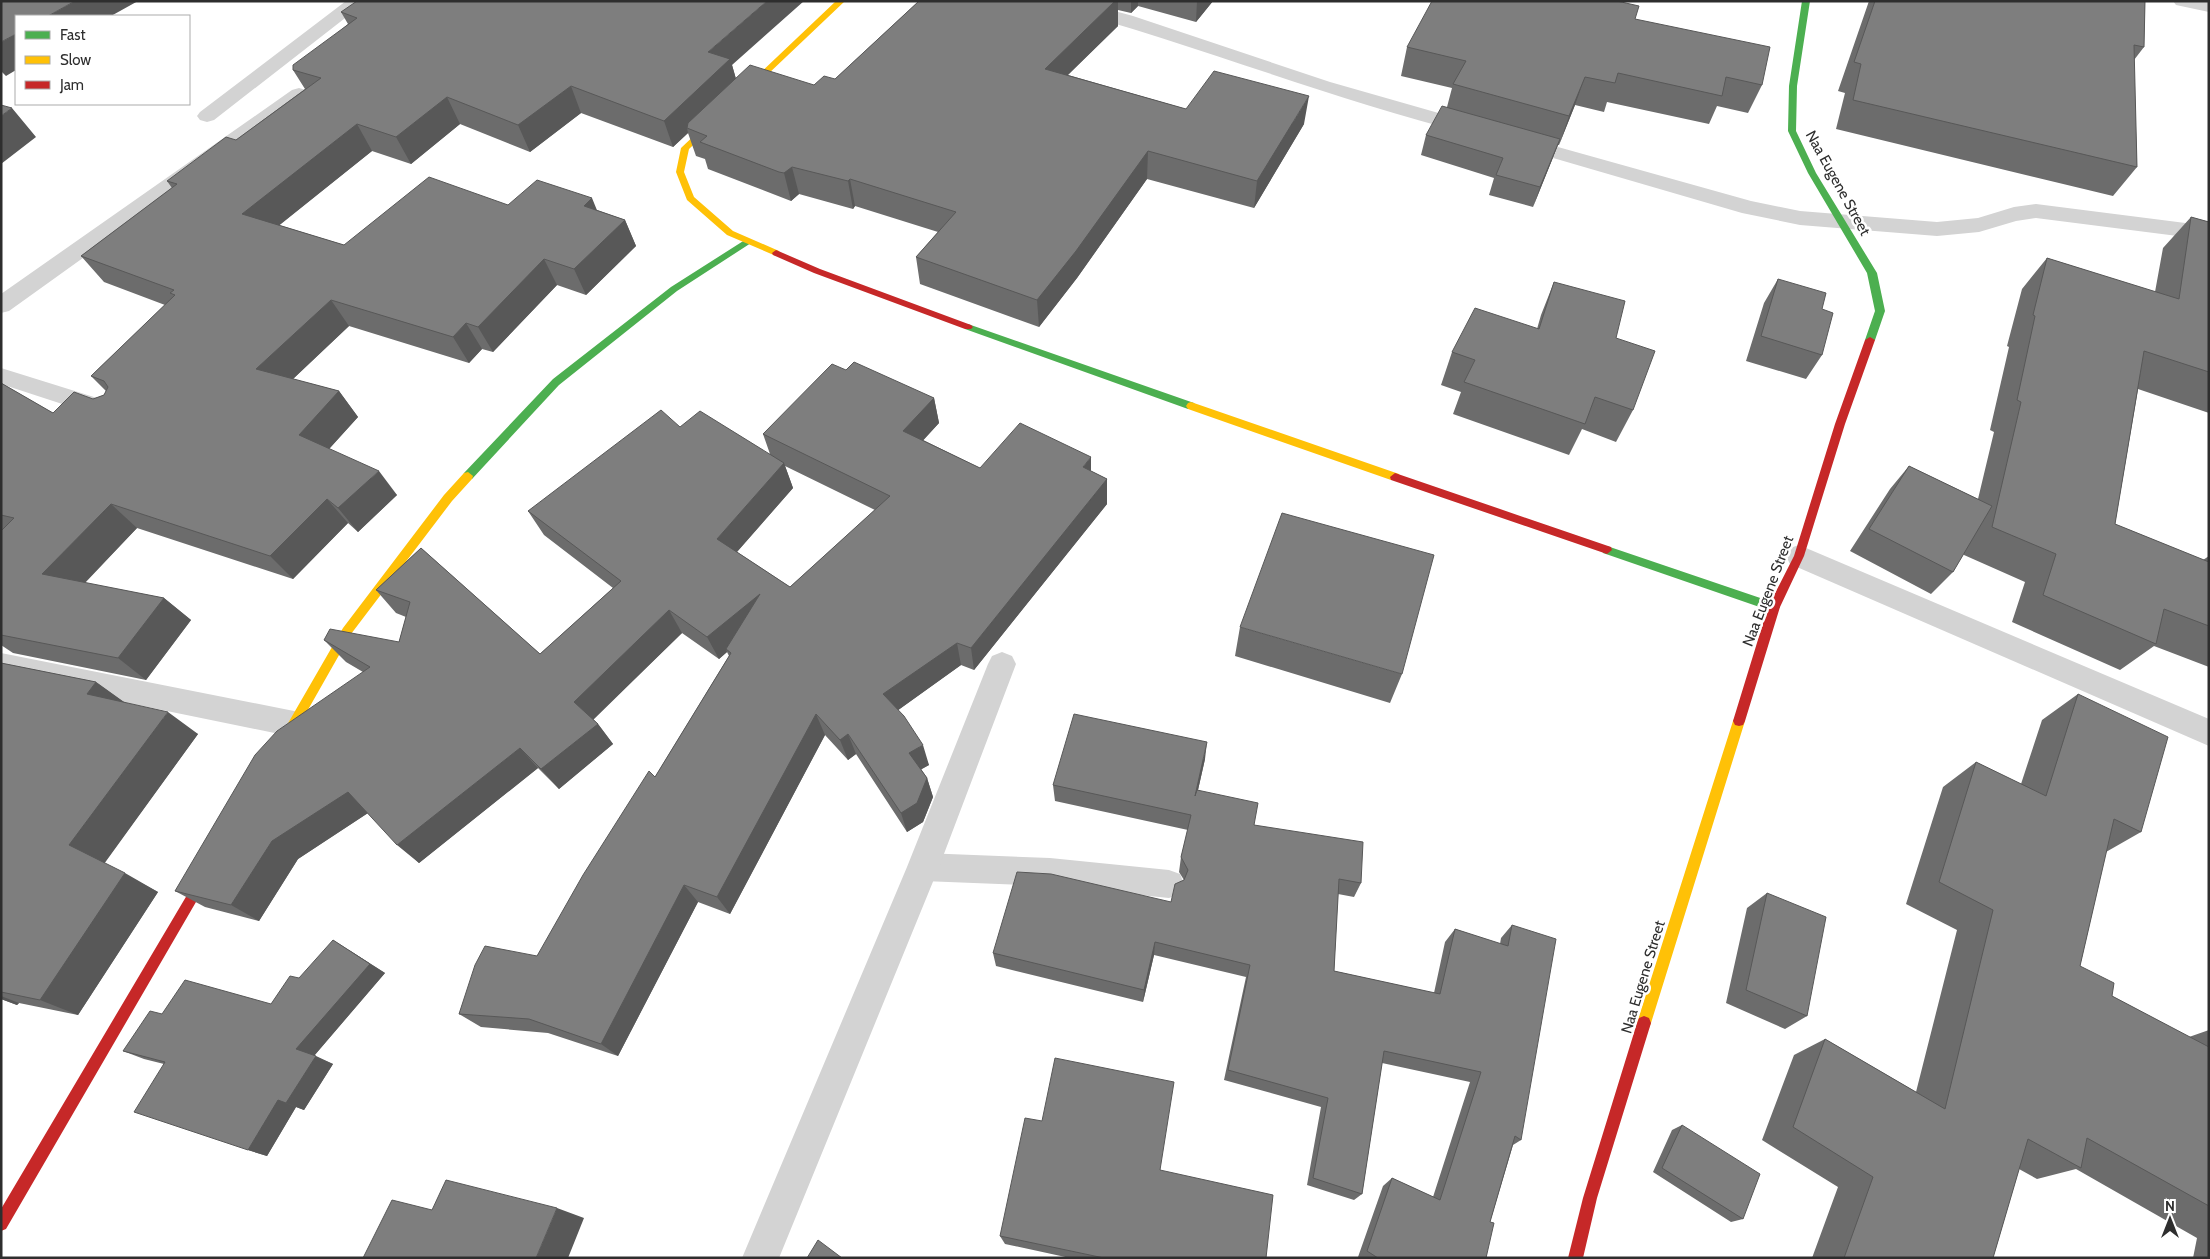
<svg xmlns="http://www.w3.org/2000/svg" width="2210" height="1259" font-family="Cabin,sans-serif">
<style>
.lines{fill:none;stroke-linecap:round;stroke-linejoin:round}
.lane{fill:#d3d3d3;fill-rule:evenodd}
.street{fill:#d3d3d3;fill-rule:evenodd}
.fast{fill:#4caf50;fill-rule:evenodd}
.slow{fill:#ffc107;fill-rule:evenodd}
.jam{fill:#c62828;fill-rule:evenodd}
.wall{fill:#6c6c6c;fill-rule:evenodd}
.shaded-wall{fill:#585858}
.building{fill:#7e7e7e;stroke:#585858}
.labels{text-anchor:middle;stroke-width:5;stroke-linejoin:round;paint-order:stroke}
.street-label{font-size:15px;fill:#2e2e2e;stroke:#fff}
</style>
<rect width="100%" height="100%" fill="#fff"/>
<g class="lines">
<path class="lane" d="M 1,368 L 110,402 L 114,408 L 110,414 L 102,417 L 1,384 Z
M 923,853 L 1050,858 L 1169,870 L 1180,874 L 1184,884 L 1180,894 L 1169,898 L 1050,886 L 923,881 L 913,877 L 908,867 L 913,857 Z"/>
<path class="street" d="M 346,1 L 367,1 L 214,120 L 207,122 L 200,120 L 197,116 L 200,112 Z
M 1047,1 L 1078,1 L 1133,16 L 1330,82 L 1477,124 L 1480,128 L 1477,132 L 1470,134 C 1328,98 1191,43 1050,5 Z
M 2173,1 L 2209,1 L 2209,12 L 2176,5 Z
M 299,88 L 306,90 L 309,94 L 306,98 L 9,311 L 1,313 L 1,294 L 292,90 Z
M 1519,136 L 1751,201 L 1800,211 L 1937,222 L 1978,218 L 2014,207 L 2036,204 L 2209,226 L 2209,240 L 2036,218 L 2016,221 L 1979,232 L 1937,236 L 1800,225 L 1742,213 L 1512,146 L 1509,142 L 1512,138 Z
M 1799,545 L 2209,719 L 2209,746 L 1790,564 L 1786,556 L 1790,548 Z
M 1002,652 L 1012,656 L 1016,664 L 939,867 L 779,1258 L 742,1258 L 907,867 L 988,664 L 992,656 Z
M 1,653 L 294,711 L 304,715 L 308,724 L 304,733 L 294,737 L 1,677 Z"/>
<path class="fast" d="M 1802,1 L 1810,1 L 1797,86 L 1796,131 L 1816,173 L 1877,273 L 1885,311 L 1875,340 L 1870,343 L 1865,340 L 1875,311 L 1867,273 L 1808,173 L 1788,131 L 1789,86 Z
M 748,238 L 752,241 L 751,243 L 677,291 L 559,385 L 472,479 L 464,479 L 463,476 L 464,473 L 553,379 L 671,287 Z
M 968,324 L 1194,403 L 1196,406 L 1194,409 L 1188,409 L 965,329 L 965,325 Z
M 1607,546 L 1778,604 L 1780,607 L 1778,610 L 1774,612 L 1603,553 L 1602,550 Z"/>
<path class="slow" d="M 836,1 L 845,1 L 689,149 L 684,172 L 694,197 L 733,231 L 779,251 L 780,253 L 776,256 L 727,235 L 687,200 L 676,172 L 681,148 Z
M 1191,402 L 1399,474 L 1400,477 L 1399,480 L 1391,480 L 1188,409 L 1186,406 L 1188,403 Z
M 468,472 L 473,476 L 472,479 L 452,501 L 351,634 L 284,752 L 280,753 L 276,752 L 274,748 L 276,744 L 343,628 L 444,495 L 464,473 Z
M 1739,716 L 1743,717 L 1745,721 L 1651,1023 L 1649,1028 L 1644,1030 L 1639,1028 L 1637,1023 L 1733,721 L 1735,717 Z"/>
<path class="jam" d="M 776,250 L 820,269 L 971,325 L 973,327 L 971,329 L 965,329 L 814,273 L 773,255 L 772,253 Z
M 1870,337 L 1875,340 L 1845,424 L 1804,556 L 1780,607 L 1745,721 L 1743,725 L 1739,726 L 1735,725 L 1733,721 L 1768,607 L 1794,556 L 1835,424 L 1865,340 Z
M 1395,473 L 1611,547 L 1612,550 L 1607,554 L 1391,480 L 1390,477 Z
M 210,861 L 214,863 L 216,867 L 214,871 L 6,1229 L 1,1231 L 1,1209 L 206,863 Z
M 1644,1016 L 1649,1018 L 1651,1023 L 1597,1198 L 1583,1258 L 1568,1258 L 1583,1198 L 1637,1023 L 1639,1018 Z"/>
</g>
<path class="wall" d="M 919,1 L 1213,1 L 1196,22 L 1138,6 L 1131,13 L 1118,10 L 1118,26 L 1068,75 L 1186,109 L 1304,124 L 1254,208 L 1147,179 L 1077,278 L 1039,327 L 920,284 L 916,257 L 938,232 L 855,206 L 853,209 L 799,194 L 791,201 L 708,169 L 705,159 L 696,156 L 688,133 L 673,147 L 581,113 L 530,152 L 460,124 L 411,164 L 372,151 L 279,225 L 344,245 L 508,205 L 597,210 L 625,220 L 636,246 L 586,295 L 557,285 L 493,352 L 482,349 L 469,363 L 349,326 L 293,379 L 339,391 L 358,417 L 329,449 L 397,495 L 358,532 L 348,523 L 293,579 L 137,528 L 85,583 L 164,598 L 191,620 L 146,680 L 13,653 L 1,645 L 1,383 L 53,413 L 104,395 L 106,391 L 91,376 L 165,305 L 104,282 L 81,256 L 172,188 L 167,181 L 236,140 L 305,89 L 293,70 L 348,24 L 341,12 L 732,65 L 736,79 L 814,85 L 835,79 Z
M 1869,1 L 2145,1 L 2144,47 L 2134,60 L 2137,167 L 2113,196 L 1836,129 L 1845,93 L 1838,91 Z
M 1635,19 L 1762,85 L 1748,113 L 1717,106 L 1709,124 L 1607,102 L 1604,112 L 1575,105 L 1559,145 L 1558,145 L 1533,207 L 1489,195 L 1494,178 L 1421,155 L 1426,135 L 1447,107 L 1452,88 L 1401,76 L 1407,47 Z
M 2191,217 L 2209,222 L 2209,413 L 2138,389 L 2115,524 L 2203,560 L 2209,556 L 2209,667 L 2154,646 L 2120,670 L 2012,622 L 2025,582 L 1964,555 L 1964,553 L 1953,572 L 1931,594 L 1850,551 L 1890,489 L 1909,466 L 1978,499 L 1994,432 L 1990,430 L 2009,347 L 2007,346 L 2022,289 L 2047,258 L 2155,292 L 2163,248 Z
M 1778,279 L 1822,355 L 1806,379 L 1746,361 L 1764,303 Z
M 1554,282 L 1616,338 L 1633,410 L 1616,442 L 1582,429 L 1569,455 L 1453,414 L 1461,392 L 1441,385 L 1452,352 L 1537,329 L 1541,315 Z
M 846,370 L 934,398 L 939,423 L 923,440 L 980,468 L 1091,471 L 1107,479 L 1107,504 L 974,670 L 961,665 L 898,710 L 929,765 L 921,769 L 927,778 L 933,797 L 923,822 L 907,832 L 856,754 L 848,760 L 825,735 L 730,914 L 698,902 L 618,1056 L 548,1033 L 481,1027 L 459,1014 L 537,956 L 655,777 L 729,656 L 727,652 L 719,659 L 682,633 L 593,719 L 598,724 L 613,744 L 559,789 L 538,768 L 419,863 L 368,813 L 298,859 L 259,921 L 205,907 L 175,891 L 363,672 L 346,662 L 324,640 L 399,642 L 406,617 L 396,613 L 376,590 L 421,548 L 540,654 L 613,588 L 544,535 L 528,511 L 680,427 L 770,454 L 763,434 ZM 785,466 L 875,510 L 790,587 L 737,552 L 793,488 Z
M 1240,627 L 1402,674 L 1390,703 L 1235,656 Z
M 1,663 L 96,682 L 124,702 L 198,734 L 104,863 L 158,892 L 78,1015 L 19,1003 L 17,1005 L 1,999 Z
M 2078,694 L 2141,832 L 2106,852 L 2080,966 L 2112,996 L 2189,1037 L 2209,1030 L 2209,1258 L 2193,1258 L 2197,1238 L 2076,1169 L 2037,1179 L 2019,1169 L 1993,1258 L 1812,1258 L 1838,1187 L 1762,1140 L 1794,1055 L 1825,1039 L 1916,1092 L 1957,930 L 1906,904 L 1943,787 L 1976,762 L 2021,784 L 2042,720 Z
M 1205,759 L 1198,790 L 1254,825 L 1361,883 L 1354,897 L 1338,894 L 1334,971 L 1434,993 L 1445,942 L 1455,929 L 1500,944 L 1501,938 L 1512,925 L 1521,1140 L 1513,1145 L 1490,1222 L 1486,1258 L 1360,1258 L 1358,1257 L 1383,1186 L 1392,1178 L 1433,1197 L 1470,1082 L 1382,1063 L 1362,1194 L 1354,1200 L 1307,1185 L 1321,1107 L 1224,1080 L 1246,977 L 1154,955 L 1143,1002 L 996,966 L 993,953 L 1171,902 L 1184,880 L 1179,872 L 1181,857 L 1188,830 L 1055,801 L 1053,785 Z
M 1767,893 L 1807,1016 L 1785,1029 L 1726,1003 L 1747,908 Z
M 349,950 L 385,973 L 314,1056 L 333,1064 L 304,1110 L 296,1107 L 267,1156 L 248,1150 L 164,1064 L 144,1059 L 123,1051 L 162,1014 L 271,1004 L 299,978 Z
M 1682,1125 L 1743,1219 L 1731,1222 L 1653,1172 L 1672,1130 Z
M 1160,1170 L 1266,1258 L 1070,1258 L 1005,1244 L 1000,1236 Z"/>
<path class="shaded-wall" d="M 75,1 L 138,1 L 111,16 L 48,16 Z
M 767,1 L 804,1 L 732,65 L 738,86 L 687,128 L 688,133 L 673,147 L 664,121 L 708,52 Z
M 1115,1 L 1118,1 L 1118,26 L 1046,96 L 1045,69 Z
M 1131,1 L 1138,1 L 1138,6 L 1131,13 Z
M 1197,1 L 1213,1 L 1196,22 Z
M 16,34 L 16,70 L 6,76 L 1,71 L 1,42 Z
M 1585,77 L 1575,105 L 1559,145 L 1569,116 Z
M 571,86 L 581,113 L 530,152 L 518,125 Z
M 1309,96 L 1304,124 L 1254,208 L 1257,181 Z
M 447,97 L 460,124 L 411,164 L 396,137 Z
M 12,108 L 36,137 L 1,164 L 1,116 Z
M 357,124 L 372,151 L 261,240 L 242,214 Z
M 1560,139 L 1552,160 L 1533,207 L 1540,187 Z
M 1148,151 L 1147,179 L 1077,278 L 1039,327 L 1037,300 Z
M 792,167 L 799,194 L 791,201 L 784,173 Z
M 850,179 L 855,206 L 853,209 L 848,181 Z
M 592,198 L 603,225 L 584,206 Z
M 625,220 L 636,246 L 586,295 L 574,269 Z
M 544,259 L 557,285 L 493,352 L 478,327 Z
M 331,300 L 349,326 L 277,394 L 256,369 Z
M 466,323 L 482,349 L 469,363 L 453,337 Z
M 339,391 L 358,417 L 319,460 L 299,435 Z
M 934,398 L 939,423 L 909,456 L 903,431 Z
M 1091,457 L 1091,482 L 1083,467 Z
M 784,463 L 793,488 L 728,562 L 717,539 Z
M 379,471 L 397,495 L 358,532 L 338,508 Z
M 1107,479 L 1107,504 L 974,670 L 971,648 Z
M 327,499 L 348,523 L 293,579 L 270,556 Z
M 111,504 L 137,528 L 71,597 L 42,574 Z
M 760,594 L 726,649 L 727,652 L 719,659 L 707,637 Z
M 164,598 L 191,620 L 146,680 L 118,658 Z
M 669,610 L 682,633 L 590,723 L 574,702 Z
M 957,643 L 961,665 L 890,716 L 883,694 Z
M 96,682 L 128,705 L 87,694 Z
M 168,712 L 198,734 L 104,864 L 69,845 Z
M 816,714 L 825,735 L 730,914 L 717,897 Z
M 598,724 L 613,744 L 559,789 L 541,769 Z
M 848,734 L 856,754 L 848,760 L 840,740 Z
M 1207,742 L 1205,759 L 1193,812 L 1195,796 Z
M 923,745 L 929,765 L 915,773 L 909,753 Z
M 520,748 L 538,768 L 419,863 L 397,845 Z
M 927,778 L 933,797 L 923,822 L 907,832 L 901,813 Z
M 348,792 L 371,811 L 298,859 L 259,921 L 231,905 L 272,841 Z
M 125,873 L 158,892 L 78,1015 L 40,1000 Z
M 684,885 L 698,902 L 618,1056 L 601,1044 Z
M 333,940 L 385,973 L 313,1057 L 296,1049 Z
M 1155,942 L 1154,955 L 1143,1002 L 1144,990 Z
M 1,996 L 19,1003 L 17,1005 L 1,999 Z
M 316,1056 L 333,1064 L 304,1110 L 286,1103 Z
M 278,1100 L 296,1107 L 267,1156 L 248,1150 Z
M 557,1208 L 584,1218 L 568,1258 L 536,1258 Z"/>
<path class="building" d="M 1,1 L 75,1 L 48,16 L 16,16 L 16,34 L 1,42 Z
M 357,1 L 767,1 L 708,52 L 730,59 L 664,121 L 571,86 L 518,125 L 447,97 L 396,137 L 357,124 L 242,214 L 344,245 L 429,177 L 508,205 L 537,180 L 592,198 L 584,206 L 625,220 L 574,269 L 544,259 L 478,327 L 466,323 L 453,337 L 331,300 L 256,369 L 339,391 L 299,435 L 379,471 L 338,508 L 327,499 L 270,556 L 111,504 L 42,574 L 164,598 L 118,658 L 1,635 L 1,531 L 14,518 L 1,515 L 1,383 L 53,413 L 74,392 L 93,399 L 104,395 L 108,387 L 104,381 L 91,376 L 175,295 L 170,293 L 174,290 L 81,256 L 177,184 L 167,181 L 226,137 L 236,140 L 321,78 L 293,70 L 293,65 L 357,18 L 341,12 Z
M 919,1 L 1115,1 L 1045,69 L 1186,109 L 1214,71 L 1309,96 L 1257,181 L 1148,151 L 1076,251 L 1037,300 L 916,257 L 956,212 L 850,179 L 848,181 L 792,167 L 784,173 L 779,172 L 700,142 L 707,136 L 687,128 L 688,123 L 750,65 L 814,85 L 824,76 L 835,79 Z
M 1432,1 L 1617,1 L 1639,6 L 1635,19 L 1770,47 L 1762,85 L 1726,77 L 1722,96 L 1618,73 L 1615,83 L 1585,77 L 1569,116 L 1453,84 L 1466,61 L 1407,47 Z
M 1875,1 L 2145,1 L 2144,47 L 2134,45 L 2137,167 L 1853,100 L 1861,64 L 1854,62 Z
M 1,105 L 12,108 L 1,116 Z
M 1442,106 L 1560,139 L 1540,187 L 1496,175 L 1503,158 L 1426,135 Z
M 2191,217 L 2209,222 L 2209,372 L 2144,351 L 2115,524 L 2209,562 L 2209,626 L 2164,609 L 2156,644 L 2043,595 L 2056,554 L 1992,527 L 2021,402 L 2017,400 L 2035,316 L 2033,315 L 2047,258 L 2179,299 Z
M 1778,279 L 1826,293 L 1822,309 L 1833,313 L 1822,355 L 1761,336 Z
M 1554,282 L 1625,301 L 1616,338 L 1655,351 L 1633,410 L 1595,397 L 1585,424 L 1464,382 L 1475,360 L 1452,352 L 1475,308 L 1539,329 Z
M 854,362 L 934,398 L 903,431 L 980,468 L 1020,423 L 1091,457 L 1083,467 L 1107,479 L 971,648 L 957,643 L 883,694 L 904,716 L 923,745 L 909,753 L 927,778 L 917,803 L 901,813 L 848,734 L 840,740 L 816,714 L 717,897 L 684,885 L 601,1044 L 529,1019 L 459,1014 L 475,965 L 485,946 L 537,956 L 583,875 L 649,771 L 655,777 L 731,653 L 726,649 L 760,594 L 707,637 L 669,610 L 574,702 L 598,724 L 541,769 L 520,748 L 397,845 L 348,792 L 272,841 L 231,905 L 175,891 L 255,755 L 277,731 L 370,667 L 324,640 L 330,629 L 399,642 L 410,602 L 376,590 L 421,548 L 540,654 L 621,581 L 528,511 L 661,410 L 680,427 L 700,411 L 784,463 L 717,539 L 790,587 L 890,496 L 763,434 L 832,364 L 846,370 Z
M 1909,466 L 1992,506 L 1953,572 L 1869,529 Z
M 1282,513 L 1434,555 L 1402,674 L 1240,627 Z
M 1,663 L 96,682 L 87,694 L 168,712 L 69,845 L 125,873 L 40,1000 L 1,992 Z
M 2078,694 L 2168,737 L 2141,832 L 2114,819 L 2080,966 L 2114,983 L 2112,996 L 2209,1047 L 2209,1206 L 2087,1138 L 2081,1168 L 2028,1139 L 1993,1258 L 1844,1258 L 1873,1177 L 1793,1127 L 1825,1039 L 1945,1109 L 1993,910 L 1939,882 L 1976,762 L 2046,796 Z
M 1074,714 L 1207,742 L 1195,796 L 1197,790 L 1258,803 L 1254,825 L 1363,842 L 1361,883 L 1339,879 L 1334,971 L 1440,994 L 1455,929 L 1508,946 L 1512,925 L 1556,939 L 1521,1140 L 1515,1136 L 1490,1222 L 1494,1223 L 1486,1258 L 1378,1258 L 1367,1251 L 1392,1178 L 1440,1200 L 1481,1072 L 1384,1051 L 1362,1194 L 1313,1178 L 1328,1098 L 1228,1070 L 1250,965 L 1155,942 L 1144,990 L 993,953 L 1017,872 L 1051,874 L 1171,902 L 1175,884 L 1184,880 L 1188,870 L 1181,857 L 1191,815 L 1053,785 Z
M 1767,893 L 1826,917 L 1807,1016 L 1746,990 Z
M 333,940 L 370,964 L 296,1049 L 316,1056 L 286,1103 L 278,1100 L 248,1150 L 134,1112 L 165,1062 L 123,1051 L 150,1011 L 162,1014 L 185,980 L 271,1004 L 290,976 L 299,978 Z
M 1055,1058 L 1174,1082 L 1160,1170 L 1273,1195 L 1266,1258 L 1104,1258 L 1000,1236 L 1025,1118 L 1042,1121 Z
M 1682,1125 L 1760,1174 L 1743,1219 L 1662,1168 Z
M 446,1180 L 557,1208 L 536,1258 L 363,1258 L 392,1200 L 432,1210 Z
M 818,1240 L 842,1258 L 807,1258 Z"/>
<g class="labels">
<g class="street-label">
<text transform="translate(1838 183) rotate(61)" y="5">Naa Eugene Street</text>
<text transform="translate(1768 591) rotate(-69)" y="5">Naa Eugene Street</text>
<text transform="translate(1643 977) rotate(-73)" y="5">Naa Eugene Street</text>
</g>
</g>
<rect width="2210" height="1259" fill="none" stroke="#2e2e2e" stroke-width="5"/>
<rect x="15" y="15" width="175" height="90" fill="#ffffff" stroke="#ababab"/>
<rect x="25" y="31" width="25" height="8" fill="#4caf50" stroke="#ababab"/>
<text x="60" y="40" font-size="15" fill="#2e2e2e">Fast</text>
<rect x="25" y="56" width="25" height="8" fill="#ffc107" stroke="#ababab"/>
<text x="60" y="65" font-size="15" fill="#2e2e2e">Slow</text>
<rect x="25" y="81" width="25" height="8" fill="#c62828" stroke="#ababab"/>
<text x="60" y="90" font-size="15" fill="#2e2e2e">Jam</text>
<g transform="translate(2170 1219)" stroke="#ffffff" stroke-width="4" paint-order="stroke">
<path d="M0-4L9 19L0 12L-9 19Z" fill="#2e2e2e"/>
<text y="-8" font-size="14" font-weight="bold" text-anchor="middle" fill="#2e2e2e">N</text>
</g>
</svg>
